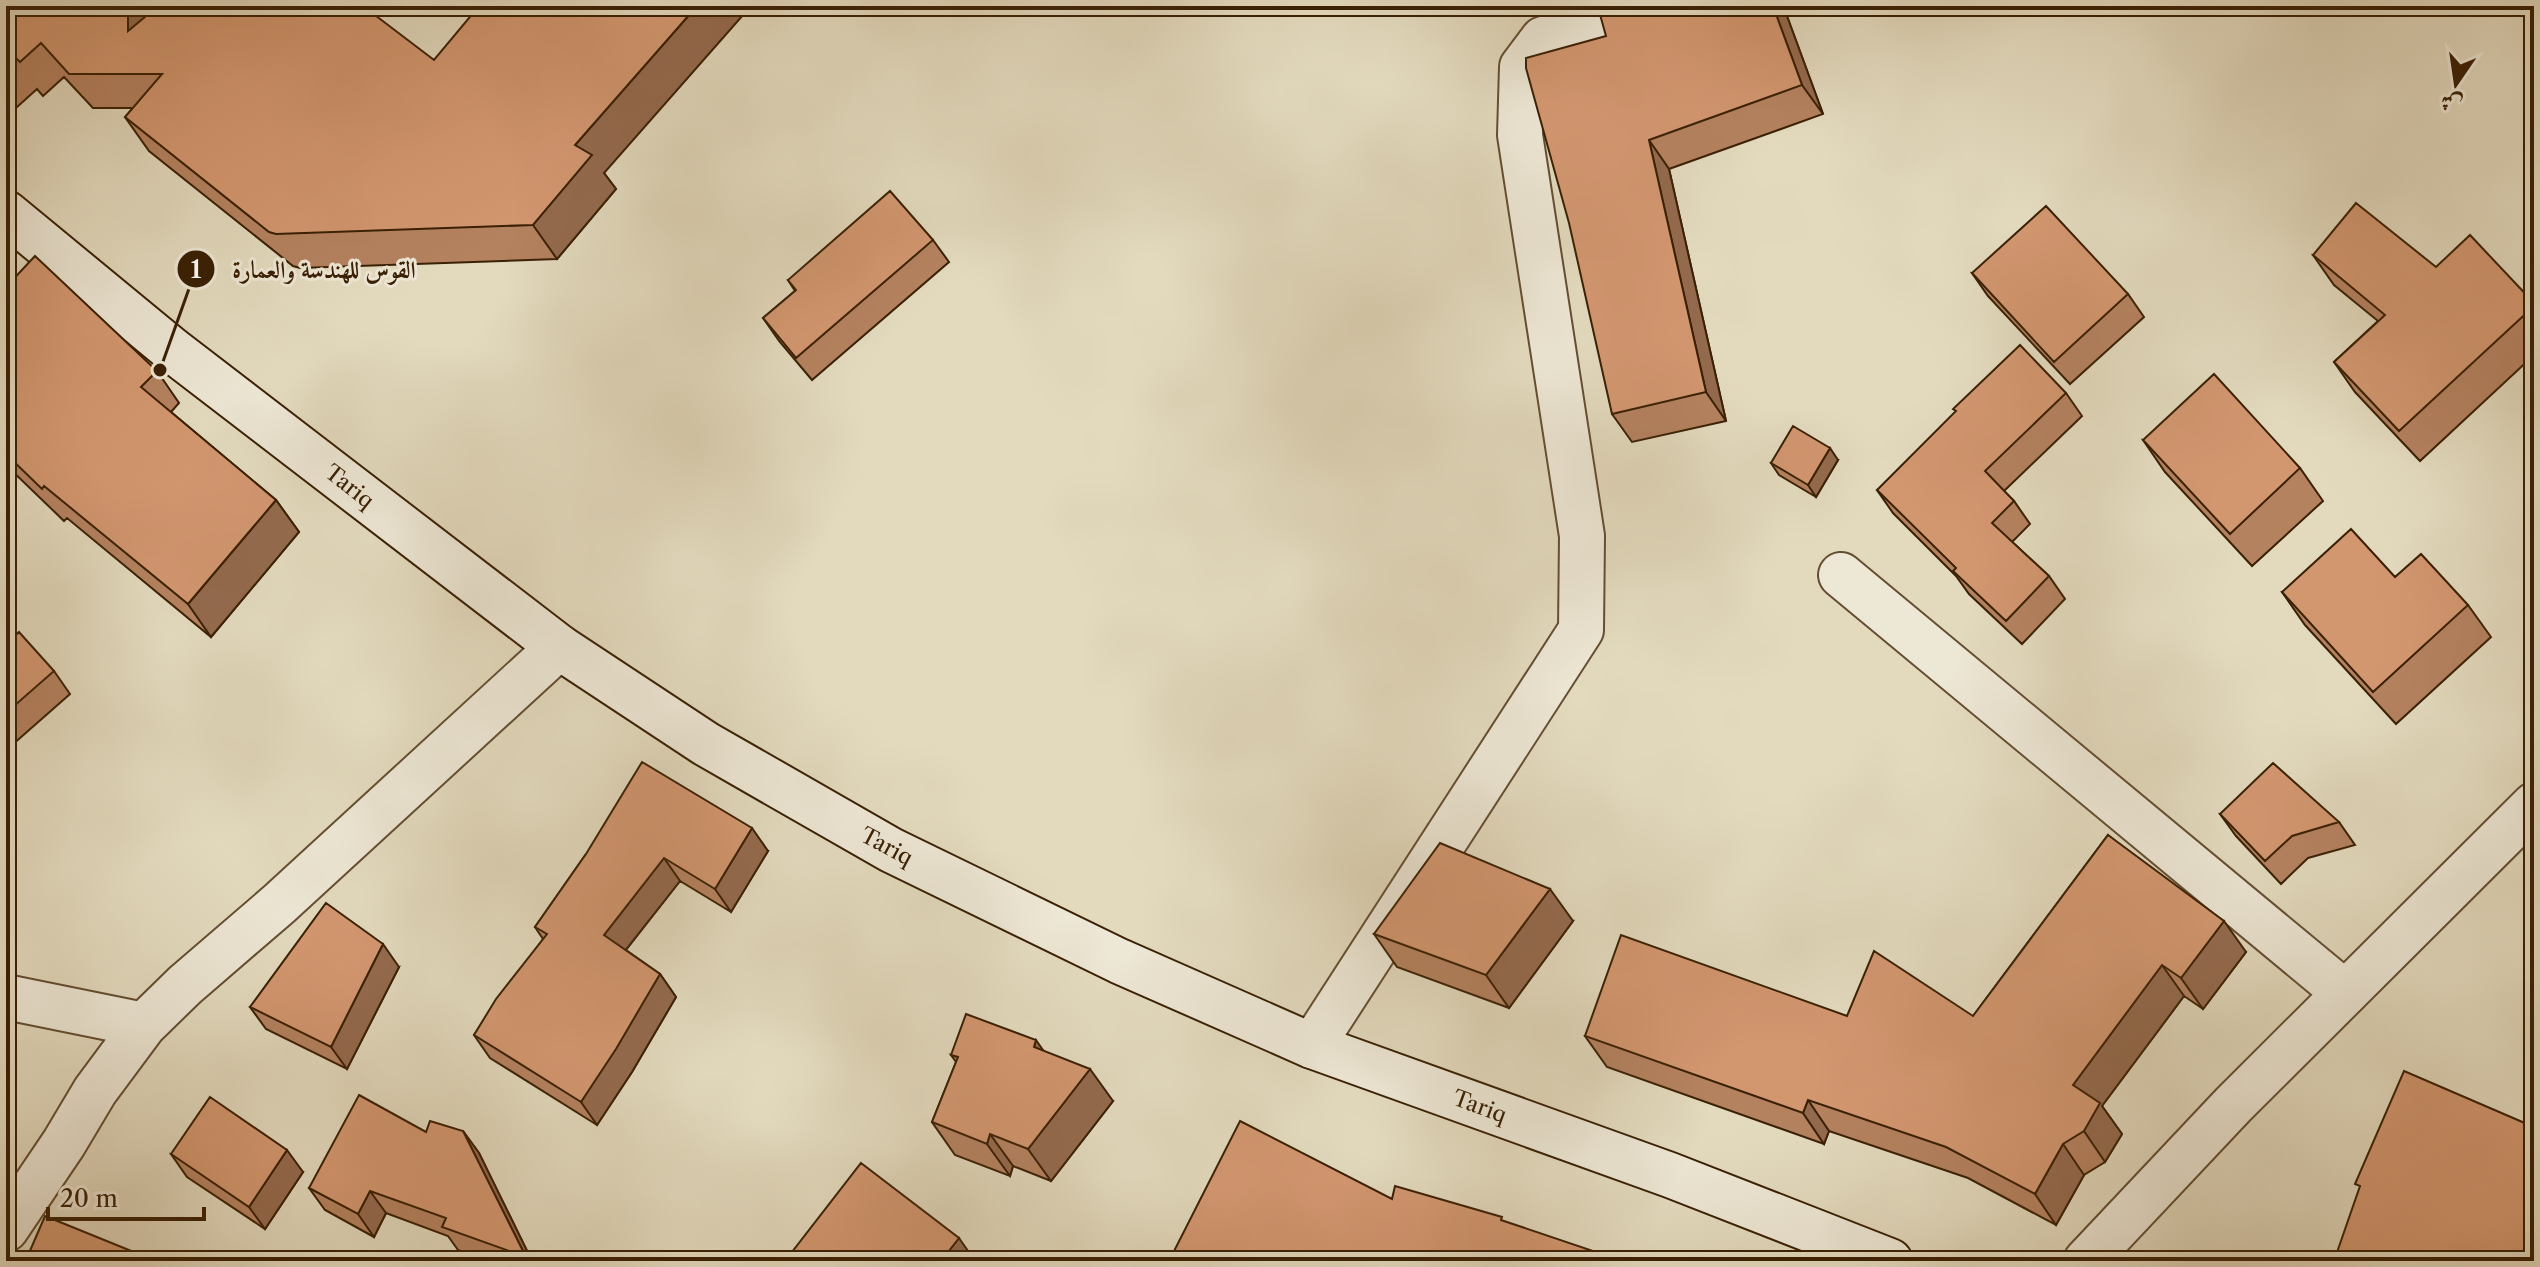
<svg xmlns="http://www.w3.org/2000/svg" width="2540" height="1267" font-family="'Libre Caslon Text',Amiri,serif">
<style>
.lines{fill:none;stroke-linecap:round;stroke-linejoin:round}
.minor-casing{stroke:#644e32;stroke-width:48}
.tertiary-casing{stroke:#644e32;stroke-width:48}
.secondary-casing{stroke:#3a2004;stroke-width:48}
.minor{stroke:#ede7d5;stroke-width:44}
.tertiary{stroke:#ede7d5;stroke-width:44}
.secondary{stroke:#ede7d5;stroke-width:44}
.wall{fill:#b58260;stroke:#3a2004;stroke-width:2}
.shaded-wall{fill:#946a4e;stroke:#3a2004;stroke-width:2}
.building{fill:#d39770;stroke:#3a2004;stroke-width:2}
.labels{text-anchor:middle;stroke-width:6;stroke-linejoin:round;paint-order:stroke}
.street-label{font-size:22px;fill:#3a2004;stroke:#ede7d5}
.leader{fill:none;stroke:#3a2004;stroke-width:3}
.callout-dot{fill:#3a2004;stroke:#ede7d5;stroke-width:3}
.mark-label{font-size:24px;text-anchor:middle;font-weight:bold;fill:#fff}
.callout-label{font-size:24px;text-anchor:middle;font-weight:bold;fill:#3a2004;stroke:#ede7d5;stroke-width:6;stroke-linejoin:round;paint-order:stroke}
</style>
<rect width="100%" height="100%" fill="#e3dabe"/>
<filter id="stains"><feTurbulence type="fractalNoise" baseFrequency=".0025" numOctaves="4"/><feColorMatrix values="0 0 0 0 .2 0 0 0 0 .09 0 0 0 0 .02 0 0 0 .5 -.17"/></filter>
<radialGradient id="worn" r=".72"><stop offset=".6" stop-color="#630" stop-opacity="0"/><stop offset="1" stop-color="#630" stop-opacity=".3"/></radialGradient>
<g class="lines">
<defs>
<path id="minor" d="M 1841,575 L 2345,993
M 6,997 L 144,1025
M 1312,1046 L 1581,630 L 1582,536 L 1520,135 L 1522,67 L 1543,39 L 1641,6
M 6,1229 L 64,1143 L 95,1091 L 144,1025 L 185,985 L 279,904 L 559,647"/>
<path id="tertiary" d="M 2086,1261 L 2233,1105 L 2534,805"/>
<path id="secondary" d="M 6,213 L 171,349 L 559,647 L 706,744 L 891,850 L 1119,961 L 1312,1046 L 1670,1175 L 1890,1261"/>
</defs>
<use href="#minor" class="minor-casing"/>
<use href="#tertiary" class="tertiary-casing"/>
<use href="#secondary" class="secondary-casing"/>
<use href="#minor" class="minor"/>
<use href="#tertiary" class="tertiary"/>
<use href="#secondary" class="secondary"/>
</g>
<path class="wall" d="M 6,6 L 152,6 L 152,11 L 434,60 L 604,173 L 616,189 L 557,259 L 300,268 L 293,266 L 149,151 L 125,117 L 133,108 L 93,108 L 64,77 L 43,96 L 37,89 L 6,117 Z
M 1498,6 L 1524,6 L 1503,13 Z
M 1784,8 L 1823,114 L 1669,169 L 1726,421 L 1632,442 L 1612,414 L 1606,36 Z
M 933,240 L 949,262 L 812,380 L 779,341 L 763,318 L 795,291 L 788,280 Z
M 2313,255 L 2436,267 L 2534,303 L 2534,355 L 2420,461 L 2355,392 L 2334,362 L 2378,321 L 2334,285 Z
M 1972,273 L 2128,294 L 2144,317 L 2070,384 L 1988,296 Z
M 6,287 L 157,371 L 179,403 L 171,412 L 276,500 L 299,532 L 211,637 L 67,518 L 64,521 L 6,465 Z
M 2066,393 L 2082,416 L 2004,491 L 2014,501 L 2030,524 L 2012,542 L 2049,576 L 2065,599 L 2022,644 L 1969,594 L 1956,576 L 1893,513 L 1877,490 Z
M 2143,440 L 2300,468 L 2323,501 L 2252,566 L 2165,472 Z
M 1838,460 L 1816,497 L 1779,475 L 1771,463 Z
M 2395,577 L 2468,605 L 2491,637 L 2396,724 L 2305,625 L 2282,592 Z
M 6,644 L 54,671 L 70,694 L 12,745 L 6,738 Z
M 2220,814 L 2339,822 L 2355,845 L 2308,858 L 2281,884 L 2236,836 Z
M 2108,835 L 2246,952 L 2203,1009 L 2184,996 L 2102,1106 L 2122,1134 L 2105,1162 L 2084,1175 L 2056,1225 L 1968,1178 L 1829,1131 L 1824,1144 L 1607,1067 L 1585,1036 L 1847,1016 L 1973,1016 Z
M 768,851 L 731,912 L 680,881 L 626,950 L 660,974 L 676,997 L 632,1072 L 597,1125 L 490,1058 L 474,1035 L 543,939 L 535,927 L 586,854 Z
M 1573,921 L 1509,1008 L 1397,967 L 1374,934 Z
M 399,967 L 347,1069 L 266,1029 L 250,1007 Z
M 951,1055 L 1113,1101 L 1051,1181 L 1013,1166 L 1010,1176 L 955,1155 L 932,1122 L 956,1062 Z
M 463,1131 L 479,1153 L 532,1261 L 489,1261 L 458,1250 L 448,1236 L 386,1213 L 374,1237 L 325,1210 L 309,1188 L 426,1132 Z
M 171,1154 L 303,1172 L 265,1229 L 187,1177 Z"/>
<path class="shaded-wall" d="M 128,6 L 152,6 L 152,65 L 128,31 Z
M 697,6 L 751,6 L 604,173 L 616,189 L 557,259 L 533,225 L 575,145 Z
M 1773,6 L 1783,6 L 1784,8 L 1823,114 L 1802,85 Z
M 1649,140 L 1669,169 L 1726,421 L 1706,392 Z
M 1830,448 L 1838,460 L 1816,497 L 1808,485 Z
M 276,500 L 299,532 L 211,637 L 188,604 Z
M 752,828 L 768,851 L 731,912 L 715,889 Z
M 664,858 L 680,881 L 620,957 L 604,935 Z
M 1550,889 L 1573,921 L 1509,1008 L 1486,975 Z
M 2224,921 L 2246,952 L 2203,1009 L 2181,978 Z
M 383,944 L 399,967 L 347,1069 L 331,1047 Z
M 2162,965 L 2184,996 L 2102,1106 L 2122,1134 L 2105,1162 L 2084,1131 L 2073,1085 Z
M 660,974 L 676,997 L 632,1072 L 597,1125 L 581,1102 Z
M 1036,1040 L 1059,1073 L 1034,1047 Z
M 1090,1069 L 1113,1101 L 1051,1181 L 1028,1149 Z
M 1808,1100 L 1829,1131 L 1824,1144 L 1803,1113 Z
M 463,1131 L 479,1153 L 532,1261 L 528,1261 Z
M 990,1134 L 1013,1166 L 1010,1176 L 987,1144 Z
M 2063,1144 L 2084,1175 L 2056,1225 L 2035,1194 Z
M 287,1150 L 303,1172 L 265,1229 L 249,1207 Z
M 370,1191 L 386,1213 L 374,1237 L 358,1214 Z
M 959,1238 L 975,1261 L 941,1261 Z"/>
<path class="building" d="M 6,6 L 128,6 L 128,31 L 158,6 L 363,6 L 434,60 L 479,6 L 697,6 L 575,145 L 592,155 L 533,225 L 276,234 L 269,232 L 125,117 L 162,74 L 69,74 L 41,43 L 20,62 L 14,56 L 6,62 Z
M 1613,6 L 1773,6 L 1802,85 L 1649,140 L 1706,392 L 1612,414 L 1569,223 L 1526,68 L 1526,58 L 1606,36 L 1599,11 Z
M 890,191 L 933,240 L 796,358 L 763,318 L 796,290 L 788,280 Z
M 2356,203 L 2436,267 L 2470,235 L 2534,303 L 2534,306 L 2399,431 L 2334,362 L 2385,315 L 2313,255 Z
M 2046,206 L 2128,294 L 2054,362 L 1972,273 Z
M 35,256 L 157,371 L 141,387 L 276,500 L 188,604 L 44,486 L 42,489 L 6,454 L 6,287 Z
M 2020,345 L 2066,393 L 1985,471 L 2014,501 L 1992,523 L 2049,576 L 2006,621 L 1953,571 L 1956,568 L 1877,490 L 1956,411 L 1953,409 Z
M 2214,374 L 2300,468 L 2230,534 L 2143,440 Z
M 1793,426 L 1830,448 L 1808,485 L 1771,463 Z
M 2351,529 L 2395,577 L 2421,554 L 2468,605 L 2373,692 L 2282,592 Z
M 19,632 L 54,671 L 6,713 L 6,644 Z
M 642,762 L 752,828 L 715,889 L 664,858 L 604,935 L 660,974 L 616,1049 L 581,1102 L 474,1035 L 496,999 L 547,934 L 535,927 L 586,854 Z
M 2273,763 L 2339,822 L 2292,836 L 2265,861 L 2220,814 Z
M 2108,835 L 2224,921 L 2181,978 L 2162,965 L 2073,1085 L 2100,1103 L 2084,1131 L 2063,1144 L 2035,1194 L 1946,1147 L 1808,1100 L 1803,1113 L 1585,1036 L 1621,935 L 1847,1016 L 1874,951 L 1973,1016 Z
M 1440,843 L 1550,889 L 1486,975 L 1374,934 Z
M 326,903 L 383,944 L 331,1047 L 250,1007 Z
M 966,1014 L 1036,1040 L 1034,1047 L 1090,1069 L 1028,1149 L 990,1134 L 987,1144 L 932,1122 L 958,1057 L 951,1055 Z
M 2404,1071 L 2534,1127 L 2534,1261 L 2334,1261 L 2360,1186 L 2355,1184 Z
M 359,1095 L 426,1132 L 430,1121 L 463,1131 L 526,1257 L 442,1227 L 446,1218 L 370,1191 L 358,1214 L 309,1188 Z
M 210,1097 L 287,1150 L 249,1207 L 171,1154 Z
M 1240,1121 L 1392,1199 L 1395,1186 L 1502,1217 L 1501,1220 L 1602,1254 L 1599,1261 L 1169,1261 Z
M 861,1163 L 959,1238 L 941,1261 L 785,1261 Z
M 45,1216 L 156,1261 L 29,1261 L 26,1260 Z"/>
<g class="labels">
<g class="street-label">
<text transform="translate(350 486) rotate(38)" y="8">Tariq</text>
<text transform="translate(887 846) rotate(28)" y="8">Tariq</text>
<text transform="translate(1480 1106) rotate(20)" y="8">Tariq</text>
</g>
</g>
<path class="leader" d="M160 370L196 269"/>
<g class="callout-dot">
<circle cx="160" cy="370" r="8"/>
<circle cx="196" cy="269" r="20"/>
</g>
<g class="mark-label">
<text x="196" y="278">1</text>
</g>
<g class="callout-label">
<text x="324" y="278">القوس للهندسة والعمارة</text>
</g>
<rect width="2540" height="1267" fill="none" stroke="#e3dabe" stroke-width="32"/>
<rect x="8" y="8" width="2524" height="1251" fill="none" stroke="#3a2004" stroke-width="4"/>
<rect x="16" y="16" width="2508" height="1235" fill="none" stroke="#3a2004" stroke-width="2"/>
<g transform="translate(2456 84) rotate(193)" stroke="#ede7d5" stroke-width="6" paint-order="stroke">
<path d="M0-6L14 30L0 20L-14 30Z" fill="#3a2004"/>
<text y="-12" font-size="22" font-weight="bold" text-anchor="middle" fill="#3a2004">ش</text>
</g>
<path d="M48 1207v12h156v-12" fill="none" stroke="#3a2004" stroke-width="4"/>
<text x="60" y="1207" font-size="24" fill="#3a2004" stroke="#ede7d5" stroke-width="6" paint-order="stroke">20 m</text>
<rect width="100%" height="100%" filter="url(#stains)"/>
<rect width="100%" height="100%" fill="url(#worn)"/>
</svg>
